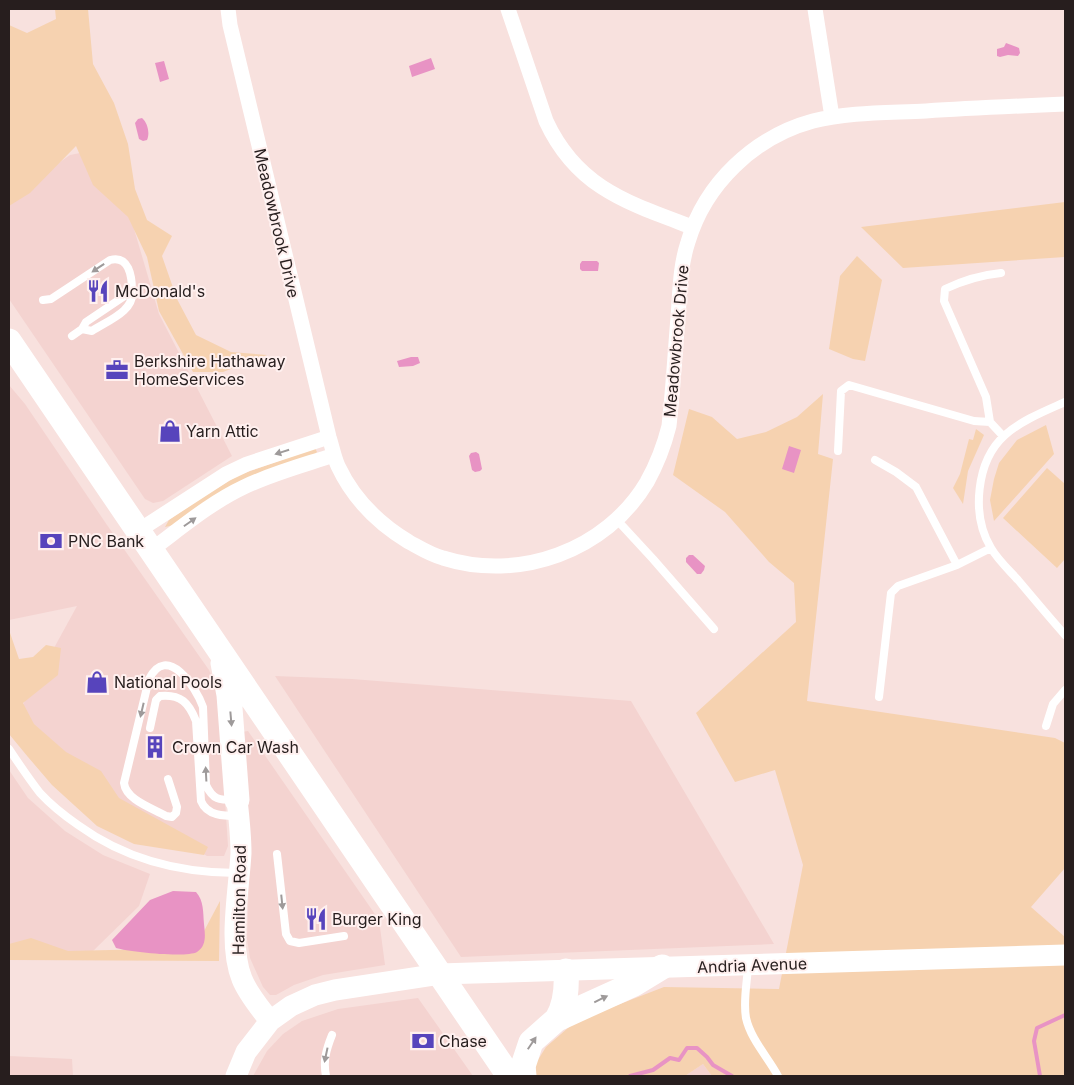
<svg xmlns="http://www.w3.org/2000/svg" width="1074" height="1085" font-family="Inter,sans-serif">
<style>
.built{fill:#f4d3d0}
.green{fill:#f6d2b0}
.water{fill:#e893c4}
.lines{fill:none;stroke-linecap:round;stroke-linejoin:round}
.stream{stroke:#e893c4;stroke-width:4}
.lane{stroke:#fff;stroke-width:8}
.street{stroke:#fff;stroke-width:15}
.secondary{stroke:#fff;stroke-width:21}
.primary{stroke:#fff;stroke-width:25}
.oneway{fill:#9e9a9a}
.labels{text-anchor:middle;stroke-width:4;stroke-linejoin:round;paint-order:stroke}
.street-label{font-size:16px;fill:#271e1e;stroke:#fff0ef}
.poi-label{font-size:16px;fill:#271e1e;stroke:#fff0ef;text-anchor:start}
</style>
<rect width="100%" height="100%" fill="#f8e1de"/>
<path class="built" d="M 110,147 L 159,314 L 232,456 L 163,501 L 153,503 L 145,499 L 9,299 L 9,198 L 70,155 Z
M 9,385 L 25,404 L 107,525 L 209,670 L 214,681 L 218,693 L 228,846 L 224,856 L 207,856 L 106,794 L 14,721 L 77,606 L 9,620 Z
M 275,676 L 352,679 L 631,701 L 774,944 L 461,957 Z
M 248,731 L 379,920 L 385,965 L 323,975 L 294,985 L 276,995 L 270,995 L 263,987 L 250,958 L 247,939 L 249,874 L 242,732 Z
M 9,770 L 28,798 L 65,831 L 103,855 L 150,874 L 139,906 L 91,953 L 9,950 Z
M 418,998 L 473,1076 L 253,1076 L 267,1051 L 283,1034 L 302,1021 L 338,1009 Z
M 9,1056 L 72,1059 L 73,1076 L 9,1076 Z
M 703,1064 L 712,1076 L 685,1076 Z"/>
<path class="green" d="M 55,9 L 88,9 L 93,64 L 114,103 L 128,144 L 135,189 L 147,220 L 172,236 L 162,256 L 177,299 L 196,335 L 231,352 L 267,355 L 223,372 L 193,372 L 159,311 L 147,257 L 128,217 L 93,185 L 76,146 L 30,193 L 9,206 L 9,25 L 27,33 L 56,19 Z
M 1065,202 L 1065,257 L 903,268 L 861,227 Z
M 857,256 L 882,280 L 865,361 L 853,359 L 829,349 L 840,276 Z
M 823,394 L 818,454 L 833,459 L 807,701 L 1055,738 L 1065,743 L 1065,868 L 1031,907 L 1065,937 L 1065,1076 L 712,1076 L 703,1064 L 685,1076 L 536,1076 L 536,1063 L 546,1047 L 576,1021 L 664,987 L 779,989 L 803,865 L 775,770 L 735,782 L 696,713 L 796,622 L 794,583 L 769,562 L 725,512 L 673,475 L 689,409 L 712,417 L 737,439 L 766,432 L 797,417 Z
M 1046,425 L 1054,454 L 994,521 L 990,500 L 994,479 L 999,463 L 1017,440 Z
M 976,429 L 984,435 L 968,471 L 963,504 L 953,488 L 960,474 L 969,439 L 973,440 Z
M 315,448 L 317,452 L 315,454 L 174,525 L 165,527 L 169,520 L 204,496 L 239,475 Z
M 1047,468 L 1065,484 L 1065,559 L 1057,568 L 1003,518 Z
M 9,630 L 19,659 L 33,657 L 46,645 L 61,648 L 58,675 L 23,703 L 34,724 L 66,752 L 101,771 L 119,798 L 208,847 L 204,855 L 134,844 L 97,826 L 52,785 L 28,757 L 9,734 Z
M 220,901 L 219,961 L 9,960 L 9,944 L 31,938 L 68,951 L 195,948 Z"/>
<path class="water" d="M 1006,43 L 1019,48 L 1020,53 L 1018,56 L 1008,55 L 1000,57 L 997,56 L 997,49 L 1004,47 Z
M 431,58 L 435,69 L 412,77 L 409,66 Z
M 164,61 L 169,79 L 160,82 L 155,63 Z
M 142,118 C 148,123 150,134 147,140 L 143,141 L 139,139 L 135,123 L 138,119 Z
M 582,261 L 597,261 L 599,263 L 598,271 L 582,271 L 580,269 L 580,264 Z
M 411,357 L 418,357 L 420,363 L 413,366 L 399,367 L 397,361 Z
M 789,446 L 801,450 L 794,473 L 782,469 Z
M 476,452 L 479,454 L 482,469 L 480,471 L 475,472 L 472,470 L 469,456 L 471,453 Z
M 689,555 L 693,555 L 705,566 L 704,570 L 701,574 L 697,574 L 686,562 L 686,558 Z
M 173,891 L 196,892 C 204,901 203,912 204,924 C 205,934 207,946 197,952 C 186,958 130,952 116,948 L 112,940 L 150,900 Z"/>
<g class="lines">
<path class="stream" d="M 630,1076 L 653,1070 L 670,1058 L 679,1060 L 687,1048 L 697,1048 L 707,1057 L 713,1065 L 732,1076
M 1040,1076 L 1034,1041 L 1037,1028 L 1065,1015"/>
<path class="lane" d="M 43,300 L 51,299 L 110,260 C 129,255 132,276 132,291 L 86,322 L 82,329 L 72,336
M 82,329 L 92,331 C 107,321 135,311 132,291
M 1065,402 C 1045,411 1022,420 1005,435 C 976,461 971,515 991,548 C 998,560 1009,570 1018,580 C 1034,599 1049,617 1065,635
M 990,422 L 986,397 L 944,301 L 945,289 C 964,280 981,275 1001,273
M 838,451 L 841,391 L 849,385 L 974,421 L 990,422 L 1003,436
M 875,460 L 896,472 L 916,487 L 957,565
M 617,520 L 653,559 L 714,629
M 879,697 L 891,593 L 898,586 L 957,565 L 991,548
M 1046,726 L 1053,704 L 1065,690
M 150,728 L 156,700 L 160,696 C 181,694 189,703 196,721 L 201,801 C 207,816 224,816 238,816
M 9,749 C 19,764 29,779 40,793 C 51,805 65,816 78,825 C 125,859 179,873 237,873
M 168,779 L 177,807 L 176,813 L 172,817 L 166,816 C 152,808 126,800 124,783 L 149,679 C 167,643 196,687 203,707 L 206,785 C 213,800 219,800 235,800
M 277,854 L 286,934 L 290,941 L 299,943 L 344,936
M 748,967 C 747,983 743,1001 746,1018 C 751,1040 768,1057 778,1076
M 326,1076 C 323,1061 326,1050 332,1035"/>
<path class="street" d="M 228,9 L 230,25 L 329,437 C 332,446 334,457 338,466 C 353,498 379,524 409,542 C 420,548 431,555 443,558 C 519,582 606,551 647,482 C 657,464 664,446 669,426 C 673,390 675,353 678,317 C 680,291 680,266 688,242 C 705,184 754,137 813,121 C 849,112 889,113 926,111 C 972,108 1019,106 1065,104
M 508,9 L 546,121 C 577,188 628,203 692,227
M 815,9 L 832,117
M 138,531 L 226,474 L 247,464 L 329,437
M 151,550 C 181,528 210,503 244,487 C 273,473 304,465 334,455"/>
<path class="secondary" d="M 237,800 C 239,818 241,835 241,853 C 239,891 228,945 242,979 C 248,994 260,1008 270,1021
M 236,1076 L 246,1052 L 270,1021 L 291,1006 L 315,995 L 335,990 L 440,974 L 1065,955"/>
<path class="primary" d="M 9,341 L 509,1076
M 223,663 L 229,695 L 237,800
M 557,1019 C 566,1004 567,988 566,971
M 524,1076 L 523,1066 L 531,1042 L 557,1019 L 634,984 L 662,967"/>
</g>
<defs><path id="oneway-solid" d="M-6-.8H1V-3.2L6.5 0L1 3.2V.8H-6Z" transform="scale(1.25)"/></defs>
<g class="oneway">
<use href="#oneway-solid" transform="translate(98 268) rotate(146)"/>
<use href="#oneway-solid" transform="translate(282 452) rotate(162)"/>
<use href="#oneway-solid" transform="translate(190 522) rotate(-35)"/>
<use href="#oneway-solid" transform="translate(142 710) rotate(103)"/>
<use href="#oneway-solid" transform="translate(231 719) rotate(85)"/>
<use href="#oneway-solid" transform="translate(206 774) rotate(-93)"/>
<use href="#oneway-solid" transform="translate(282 902) rotate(84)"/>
<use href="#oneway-solid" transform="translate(601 999) rotate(-26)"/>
<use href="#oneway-solid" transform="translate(532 1043) rotate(-56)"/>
<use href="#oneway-solid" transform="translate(326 1055) rotate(102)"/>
</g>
<defs>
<symbol id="restaurant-bare" viewBox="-9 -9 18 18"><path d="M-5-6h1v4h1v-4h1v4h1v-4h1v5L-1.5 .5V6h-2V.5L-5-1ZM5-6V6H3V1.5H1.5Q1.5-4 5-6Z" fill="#5744bc" stroke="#fff0ef" stroke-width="2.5" paint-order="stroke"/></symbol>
<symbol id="office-bare" viewBox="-9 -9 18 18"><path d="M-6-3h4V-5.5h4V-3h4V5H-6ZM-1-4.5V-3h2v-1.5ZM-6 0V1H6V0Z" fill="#5744bc" stroke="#fff0ef" stroke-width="2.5" paint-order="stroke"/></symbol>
<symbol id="shop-bare" viewBox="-9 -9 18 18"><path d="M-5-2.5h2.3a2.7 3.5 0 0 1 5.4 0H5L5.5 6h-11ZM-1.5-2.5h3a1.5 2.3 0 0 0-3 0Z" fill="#5744bc" stroke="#fff0ef" stroke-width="2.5" paint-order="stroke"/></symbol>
<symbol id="bank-bare" viewBox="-9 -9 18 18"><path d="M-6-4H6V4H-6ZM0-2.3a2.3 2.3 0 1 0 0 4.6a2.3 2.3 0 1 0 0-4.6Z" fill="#5744bc" stroke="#fff0ef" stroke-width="2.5" paint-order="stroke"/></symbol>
<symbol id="building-bare" viewBox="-9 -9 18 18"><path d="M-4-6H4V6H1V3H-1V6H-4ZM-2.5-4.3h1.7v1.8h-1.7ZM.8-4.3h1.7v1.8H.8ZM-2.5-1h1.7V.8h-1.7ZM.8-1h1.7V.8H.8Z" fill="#5744bc" stroke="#fff0ef" stroke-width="2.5" paint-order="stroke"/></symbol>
</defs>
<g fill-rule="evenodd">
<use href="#restaurant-bare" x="82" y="275" width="32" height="32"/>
<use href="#office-bare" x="101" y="354" width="32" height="32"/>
<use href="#shop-bare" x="154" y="415" width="32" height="32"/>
<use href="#bank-bare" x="35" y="525" width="32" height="32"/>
<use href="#shop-bare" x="81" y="666" width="32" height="32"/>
<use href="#building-bare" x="139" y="731" width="32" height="32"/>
<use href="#restaurant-bare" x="300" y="903" width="32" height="32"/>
<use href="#bank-bare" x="407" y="1025" width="32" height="32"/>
</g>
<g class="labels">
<g class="street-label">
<text transform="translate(277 223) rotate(77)" y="6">Meadowbrook Drive</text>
<text transform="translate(676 341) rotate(-85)" y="6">Meadowbrook Drive</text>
<text transform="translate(239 900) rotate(-89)" y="6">Hamilton Road</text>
<text transform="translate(752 965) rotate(-2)" y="6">Andria Avenue</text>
</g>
<g class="poi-label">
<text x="115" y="297">McDonald's</text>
<text x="134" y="367">Berkshire Hathaway<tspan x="134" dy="18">HomeServices</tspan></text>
<text x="186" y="437">Yarn Attic</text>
<text x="68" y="547">PNC Bank</text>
<text x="114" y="688">National Pools</text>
<text x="172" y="753">Crown Car Wash</text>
<text x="332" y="925">Burger King</text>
<text x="439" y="1047">Chase</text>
</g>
</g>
<rect width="1074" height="1085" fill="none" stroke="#271e1e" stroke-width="20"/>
</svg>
